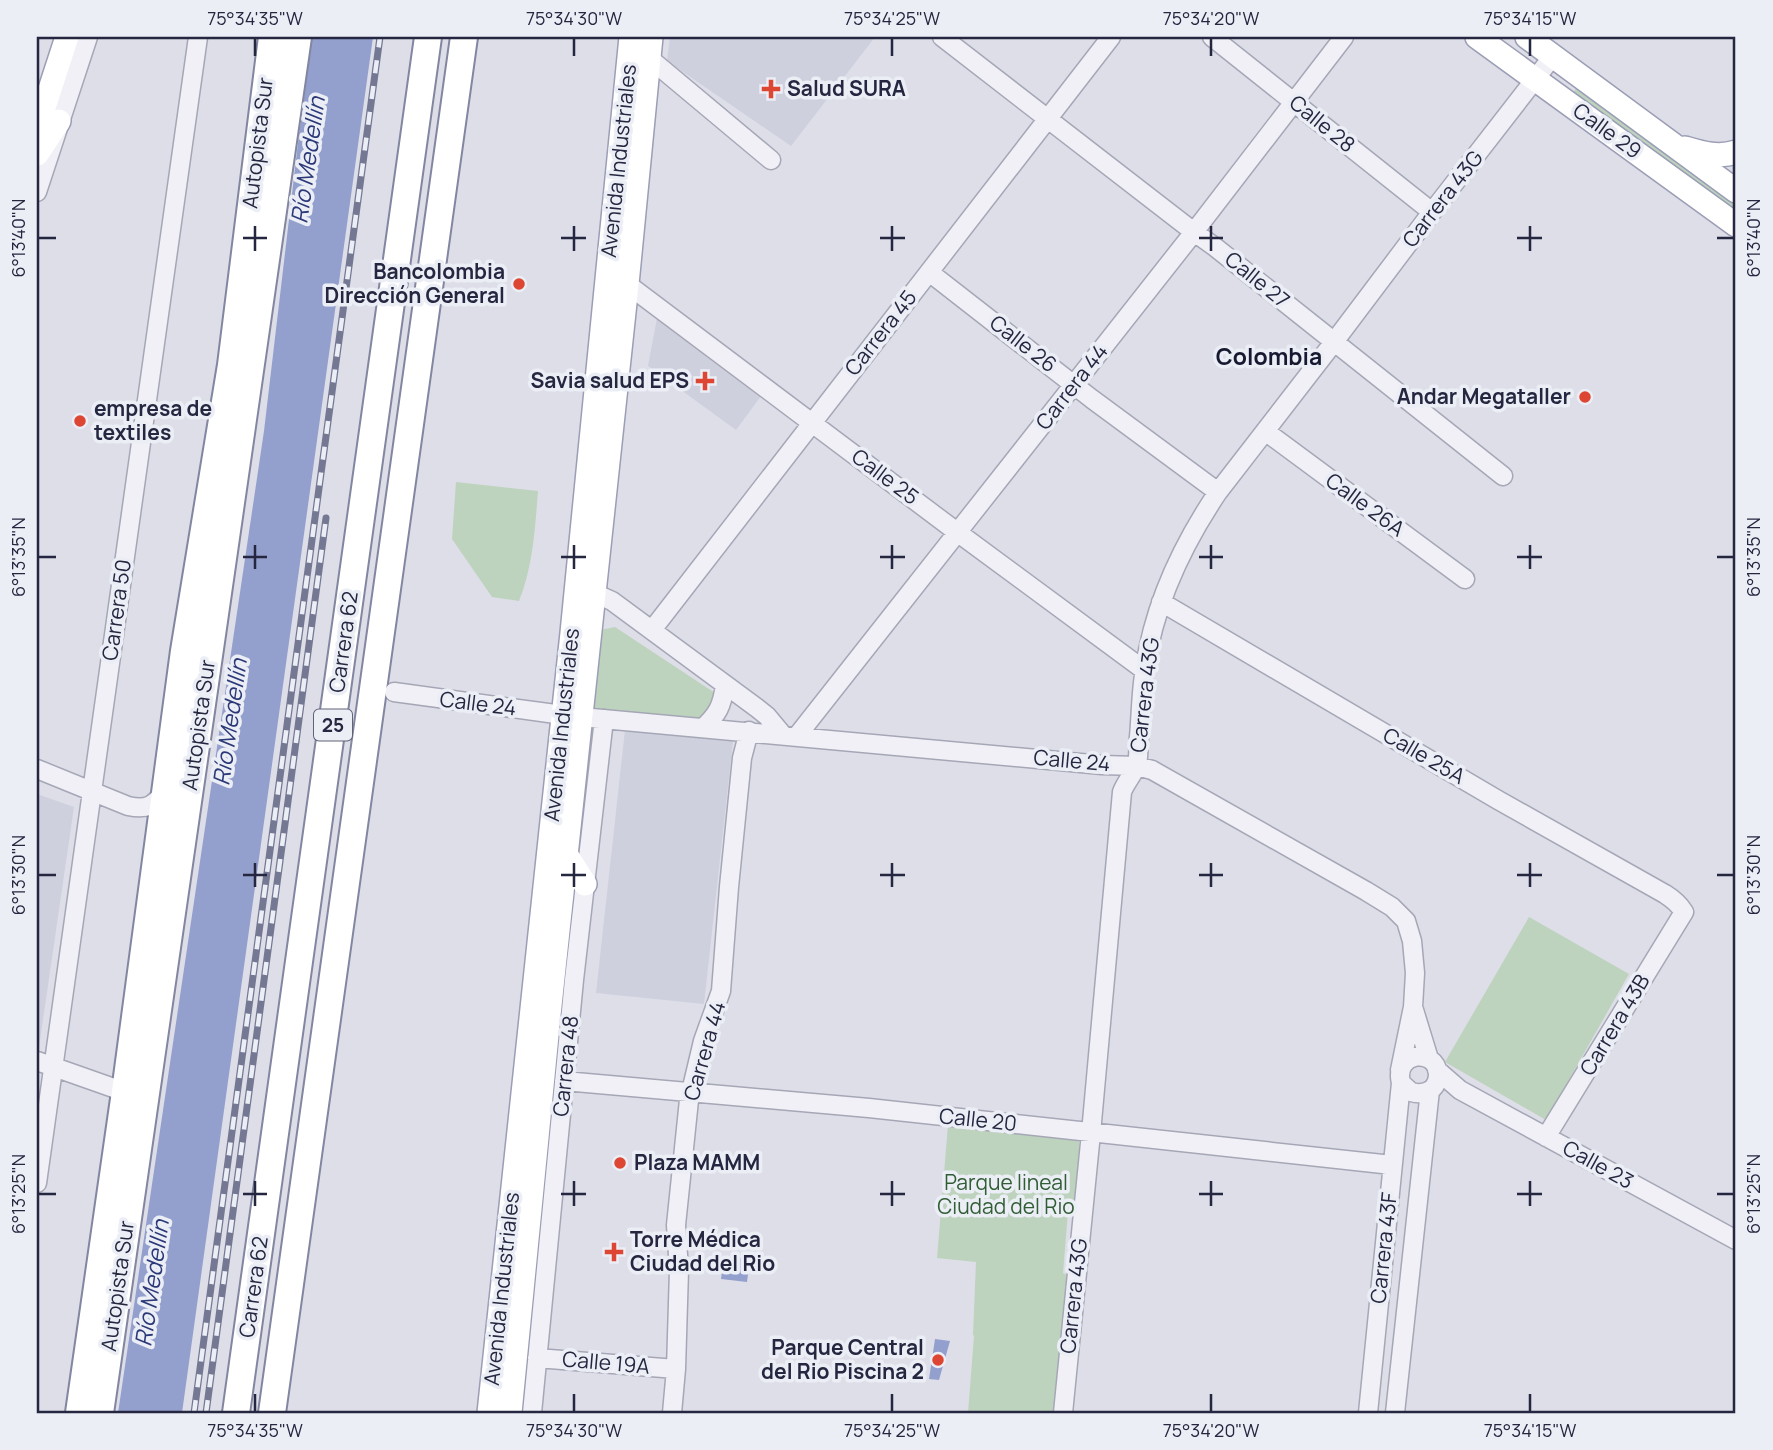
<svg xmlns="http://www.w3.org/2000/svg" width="1773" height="1450" font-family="Manrope,sans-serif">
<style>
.built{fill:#ced0de}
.green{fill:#bdd3bd}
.water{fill:#93a0cd}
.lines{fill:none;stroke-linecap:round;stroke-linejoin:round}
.minor-casing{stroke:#a6a7b6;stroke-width:21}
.major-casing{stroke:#9b9eb5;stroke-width:26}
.highway-casing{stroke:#8286a0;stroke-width:30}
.minor{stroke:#f0f0f6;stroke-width:18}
.major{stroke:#fff;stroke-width:23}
.highway{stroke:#fff;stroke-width:26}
.rail-casing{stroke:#747893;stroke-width:7}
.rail{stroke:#eceef6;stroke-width:4.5;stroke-dasharray:13;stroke-linecap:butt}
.ticks{fill:none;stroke:#252740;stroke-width:2.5}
.poi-dot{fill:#dc4633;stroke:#eceef6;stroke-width:2.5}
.labels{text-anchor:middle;stroke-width:7;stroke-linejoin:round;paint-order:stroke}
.shield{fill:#eceef6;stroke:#616377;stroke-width:2}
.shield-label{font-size:19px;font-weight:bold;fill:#252740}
.poi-label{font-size:21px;font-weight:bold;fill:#252740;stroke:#eceef6;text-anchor:start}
.street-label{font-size:21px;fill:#252740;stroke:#eceef6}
.park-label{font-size:21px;fill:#305d34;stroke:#eceef6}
.water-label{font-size:23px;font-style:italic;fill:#2b3978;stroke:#eceef6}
.neighbourhood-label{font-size:23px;font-weight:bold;fill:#171931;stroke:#eceef6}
.neatline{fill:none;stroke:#252740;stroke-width:2.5}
.ticks-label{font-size:18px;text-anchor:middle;fill:#252740}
</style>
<rect width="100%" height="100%" fill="#dddee8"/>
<path class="built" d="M 670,37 L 875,37 L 791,146 L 667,61 Z
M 657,318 L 761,396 L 736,430 L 648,366 Z
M 625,730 L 733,741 L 704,1004 L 596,993 Z
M 37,794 L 74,807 L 39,1047 L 37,1046 Z"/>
<path class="green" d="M 1579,84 L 1736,198 L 1736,212 L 1573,93 Z
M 456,482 L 538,491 C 535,529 533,566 519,601 L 492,597 L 452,539 Z
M 615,627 L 718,695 L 699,724 L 588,714 L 600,630 Z
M 1529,917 L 1629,974 L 1546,1120 L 1445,1062 Z
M 948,1125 L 1071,1137 L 1079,1142 L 1080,1148 L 1075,1208 L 1068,1212 L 1063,1273 L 1067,1275 L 1054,1413 L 968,1413 L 974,1336 L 973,1335 L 976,1262 L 937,1258 Z"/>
<path class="water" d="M 312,37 L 373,37 L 182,1413 L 118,1413 L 264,431 L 298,143 Z
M 724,1256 L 750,1259 L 747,1282 L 721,1279 Z
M 935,1339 L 950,1341 L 939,1380 L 929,1379 Z"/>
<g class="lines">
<defs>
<path id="minor" d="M 942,37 L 1194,232 L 1215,247 L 1503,476
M 1212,37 L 1432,212
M 649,58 L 771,160
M 37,192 L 88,37
M 929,272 L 1092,399 L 1218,492
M 627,284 L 957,532 L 1144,670
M 1265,431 L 1465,579
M 583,588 L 612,601 L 757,708 L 767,716 L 782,734
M 1161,602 L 1498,800 L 1665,894 C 1673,899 1679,904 1684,912 L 1546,1137
M 652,630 L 1111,37
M 394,692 L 563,715
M 581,717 L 1102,765 L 1137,766 L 1152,770 L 1366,891 L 1392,907 L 1406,921 L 1412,941 L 1415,973 L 1413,1007 L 1400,1070
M 703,728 C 718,714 722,706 725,685
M 797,736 L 1194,232 L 1344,37
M 37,769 L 128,806 C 148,810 152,806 165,792
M 1414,1010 L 1429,1059
M 37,1061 L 125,1092
M 1437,1070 L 1460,1090 L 1736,1240
M 564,1081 L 869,1108 L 1392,1165
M 37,1183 L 198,37
M 537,1358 L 676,1369
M 532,1413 L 574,980 L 604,719
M 672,1413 L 676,1369 L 679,1270 L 676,1225 L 689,1100 L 703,1041 L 721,991 L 729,887 L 742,758 L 749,731
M 1063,1413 L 1091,1133 L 1122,792 C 1125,783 1135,772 1137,764 C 1139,756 1138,746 1139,737 C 1141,714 1141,691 1145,668 C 1154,605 1183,544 1218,492 L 1334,342 L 1432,212 L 1553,56
M 1368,1413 L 1401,1083 C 1393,1052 1436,1047 1438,1074 C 1438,1080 1436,1085 1432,1089 C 1425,1094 1418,1094 1411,1092 L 1401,1083
M 1395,1413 L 1430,1090"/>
<path id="major" d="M 1477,37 L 1736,225
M 1527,37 L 1736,191
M 37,129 L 67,37
M 1685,148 C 1702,153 1718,158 1736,152
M 37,154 L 59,121
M 566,854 L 585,884
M 489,1413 L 572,633 L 631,37
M 510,1413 L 549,1015 L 627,284 L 651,37"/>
<path id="highway" d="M 79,1413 L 125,1092 L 184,651 L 231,365 L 272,37
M 100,1413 L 298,37
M 236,1413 L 428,37
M 272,1413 L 464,37"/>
</defs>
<use href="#minor" class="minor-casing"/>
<use href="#major" class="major-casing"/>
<use href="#highway" class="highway-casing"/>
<use href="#minor" class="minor"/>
<use href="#major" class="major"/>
<use href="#highway" class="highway"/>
<defs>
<path id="rail" d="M 194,1413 L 380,37
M 206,1413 L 326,518"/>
</defs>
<use href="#rail" class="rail-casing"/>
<use href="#rail" class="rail"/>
</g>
<path class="ticks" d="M 255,38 L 255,56M 574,38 L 574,56M 892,38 L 892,56M 1211,38 L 1211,56M 1530,38 L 1530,56M 255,226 L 255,251M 574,226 L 574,251M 892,226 L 892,251M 1211,226 L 1211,251M 1530,226 L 1530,251M 38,238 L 56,238M 243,238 L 267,238M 561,238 L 586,238M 880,238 L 905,238M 1199,238 L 1223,238M 1517,238 L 1542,238M 1717,238 L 1734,238M 255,545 L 255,569M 574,545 L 574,569M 892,545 L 892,569M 1211,545 L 1211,569M 1530,545 L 1530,569M 38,557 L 56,557M 243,557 L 267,557M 561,557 L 586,557M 880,557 L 905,557M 1199,557 L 1223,557M 1517,557 L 1542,557M 1717,557 L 1734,557M 255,863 L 255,887M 574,863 L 574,887M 892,863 L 892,887M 1211,863 L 1211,887M 1530,863 L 1530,887M 38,875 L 56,875M 243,875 L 267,875M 561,875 L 586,875M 880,875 L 905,875M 1199,875 L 1223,875M 1517,875 L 1542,875M 1717,875 L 1734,875M 255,1181 L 255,1206M 574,1181 L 574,1206M 892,1181 L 892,1206M 1211,1181 L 1211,1206M 1530,1181 L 1530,1206M 38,1194 L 56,1194M 243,1194 L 267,1194M 561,1194 L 586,1194M 880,1194 L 905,1194M 1199,1194 L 1223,1194M 1517,1194 L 1542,1194M 1717,1194 L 1734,1194M 255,1394 L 255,1412M 574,1394 L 574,1412M 892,1394 L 892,1412M 1211,1394 L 1211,1412M 1530,1394 L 1530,1412"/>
<g class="poi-dot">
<path d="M767.5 78.5h7v7h7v7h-7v7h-7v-7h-7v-7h7z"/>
<circle cx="519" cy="284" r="7"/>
<path d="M701.5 370.5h7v7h7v7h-7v7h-7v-7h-7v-7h7z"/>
<circle cx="1585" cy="397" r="7"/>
<circle cx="80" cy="421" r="7"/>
<circle cx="620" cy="1163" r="7"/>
<path d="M610.5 1241.5h7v7h7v7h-7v7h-7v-7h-7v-7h7z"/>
<circle cx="938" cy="1360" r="7"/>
</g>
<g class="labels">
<rect class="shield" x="314" y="709.5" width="38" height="31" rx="5"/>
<g class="shield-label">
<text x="333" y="732">25</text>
</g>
<g class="poi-label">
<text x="787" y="96">Salud SURA</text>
<text x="505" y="279" text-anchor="end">Bancolombia<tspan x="505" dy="24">Dirección General</tspan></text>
<text x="689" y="388" text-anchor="end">Savia salud EPS</text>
<text x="1571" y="404" text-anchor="end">Andar Megataller</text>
<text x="94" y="416">empresa de<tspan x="94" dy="24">textiles</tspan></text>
<text x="634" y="1170">Plaza MAMM</text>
<text x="630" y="1247">Torre Médica<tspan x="630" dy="24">Ciudad del Rio</tspan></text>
<text x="924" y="1355" text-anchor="end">Parque Central<tspan x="924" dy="24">del Rio Piscina 2</tspan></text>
</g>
<g class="street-label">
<text transform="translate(1322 124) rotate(39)" y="7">Calle 28</text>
<text transform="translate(1607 131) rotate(36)" y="7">Calle 29</text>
<text transform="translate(258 143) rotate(-83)" y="7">Autopista Sur</text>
<text transform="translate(619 161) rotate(-84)" y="7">Avenida Industriales</text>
<text transform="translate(1443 199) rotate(-52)" y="7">Carrera 43G</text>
<text transform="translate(1257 280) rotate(39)" y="7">Calle 27</text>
<text transform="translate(881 333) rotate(-52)" y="7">Carrera 45</text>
<text transform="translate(1023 344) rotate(38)" y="7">Calle 26</text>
<text transform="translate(1072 387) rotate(-52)" y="7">Carrera 44</text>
<text transform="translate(885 477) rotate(37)" y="7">Calle 25</text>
<text transform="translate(1365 505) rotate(36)" y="7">Calle 26A</text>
<text transform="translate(117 610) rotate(-82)" y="7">Carrera 50</text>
<text transform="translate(344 642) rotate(-82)" y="7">Carrera 62</text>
<text transform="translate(1145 695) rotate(-83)" y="7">Carrera 43G</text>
<text transform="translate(478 704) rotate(7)" y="7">Calle 24</text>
<text transform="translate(199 725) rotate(-82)" y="7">Autopista Sur</text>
<text transform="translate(562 725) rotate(-84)" y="7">Avenida Industriales</text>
<text transform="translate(1424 756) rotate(30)" y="7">Calle 25A</text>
<text transform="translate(1072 761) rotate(5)" y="7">Calle 24</text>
<text transform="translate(1615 1025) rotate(-59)" y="7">Carrera 43B</text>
<text transform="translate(705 1051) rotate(-74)" y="7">Carrera 44</text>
<text transform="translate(566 1066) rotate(-84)" y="7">Carrera 48</text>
<text transform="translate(978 1120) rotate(6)" y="7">Calle 20</text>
<text transform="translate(1598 1165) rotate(29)" y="7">Calle 23</text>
<text transform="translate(1384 1248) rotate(-84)" y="7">Carrera 43F</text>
<text transform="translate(118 1286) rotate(-82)" y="7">Autopista Sur</text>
<text transform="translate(254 1287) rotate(-82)" y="7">Carrera 62</text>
<text transform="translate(502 1289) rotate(-84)" y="7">Avenida Industriales</text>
<text transform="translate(1074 1296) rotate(-84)" y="7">Carrera 43G</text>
<text transform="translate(606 1363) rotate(5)" y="7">Calle 19A</text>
</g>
<g class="park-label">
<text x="1006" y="1190">Parque lineal<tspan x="1006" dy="24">Ciudad del Rio</tspan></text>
</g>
<g class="water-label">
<text transform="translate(308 160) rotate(-82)" y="8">Río Medellín</text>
<text transform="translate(230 722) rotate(-82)" y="8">Río Medellín</text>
<text transform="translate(152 1283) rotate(-82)" y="8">Río Medellín</text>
</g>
<g class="neighbourhood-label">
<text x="1269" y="365">Colombia</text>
</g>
</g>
<rect width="1773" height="1450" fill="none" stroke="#eceef6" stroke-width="77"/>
<rect x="38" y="38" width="1696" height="1374" class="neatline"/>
<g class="ticks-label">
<text x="255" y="25">75°34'35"W</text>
<text x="574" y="25">75°34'30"W</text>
<text x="892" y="25">75°34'25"W</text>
<text x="1211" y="25">75°34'20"W</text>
<text x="1530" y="25">75°34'15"W</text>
<text transform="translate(19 238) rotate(-90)" y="6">6°13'40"N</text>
<text transform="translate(1754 238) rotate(-90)" y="6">6°13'40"N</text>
<text transform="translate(19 557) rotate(-90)" y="6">6°13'35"N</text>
<text transform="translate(1754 557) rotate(-90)" y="6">6°13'35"N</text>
<text transform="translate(19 875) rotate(-90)" y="6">6°13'30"N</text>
<text transform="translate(1754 875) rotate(-90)" y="6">6°13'30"N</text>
<text transform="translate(19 1194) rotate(-90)" y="6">6°13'25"N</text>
<text transform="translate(1754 1194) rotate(-90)" y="6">6°13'25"N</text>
<text x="255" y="1437">75°34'35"W</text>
<text x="574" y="1437">75°34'30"W</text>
<text x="892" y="1437">75°34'25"W</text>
<text x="1211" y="1437">75°34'20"W</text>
<text x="1530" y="1437">75°34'15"W</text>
</g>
</svg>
